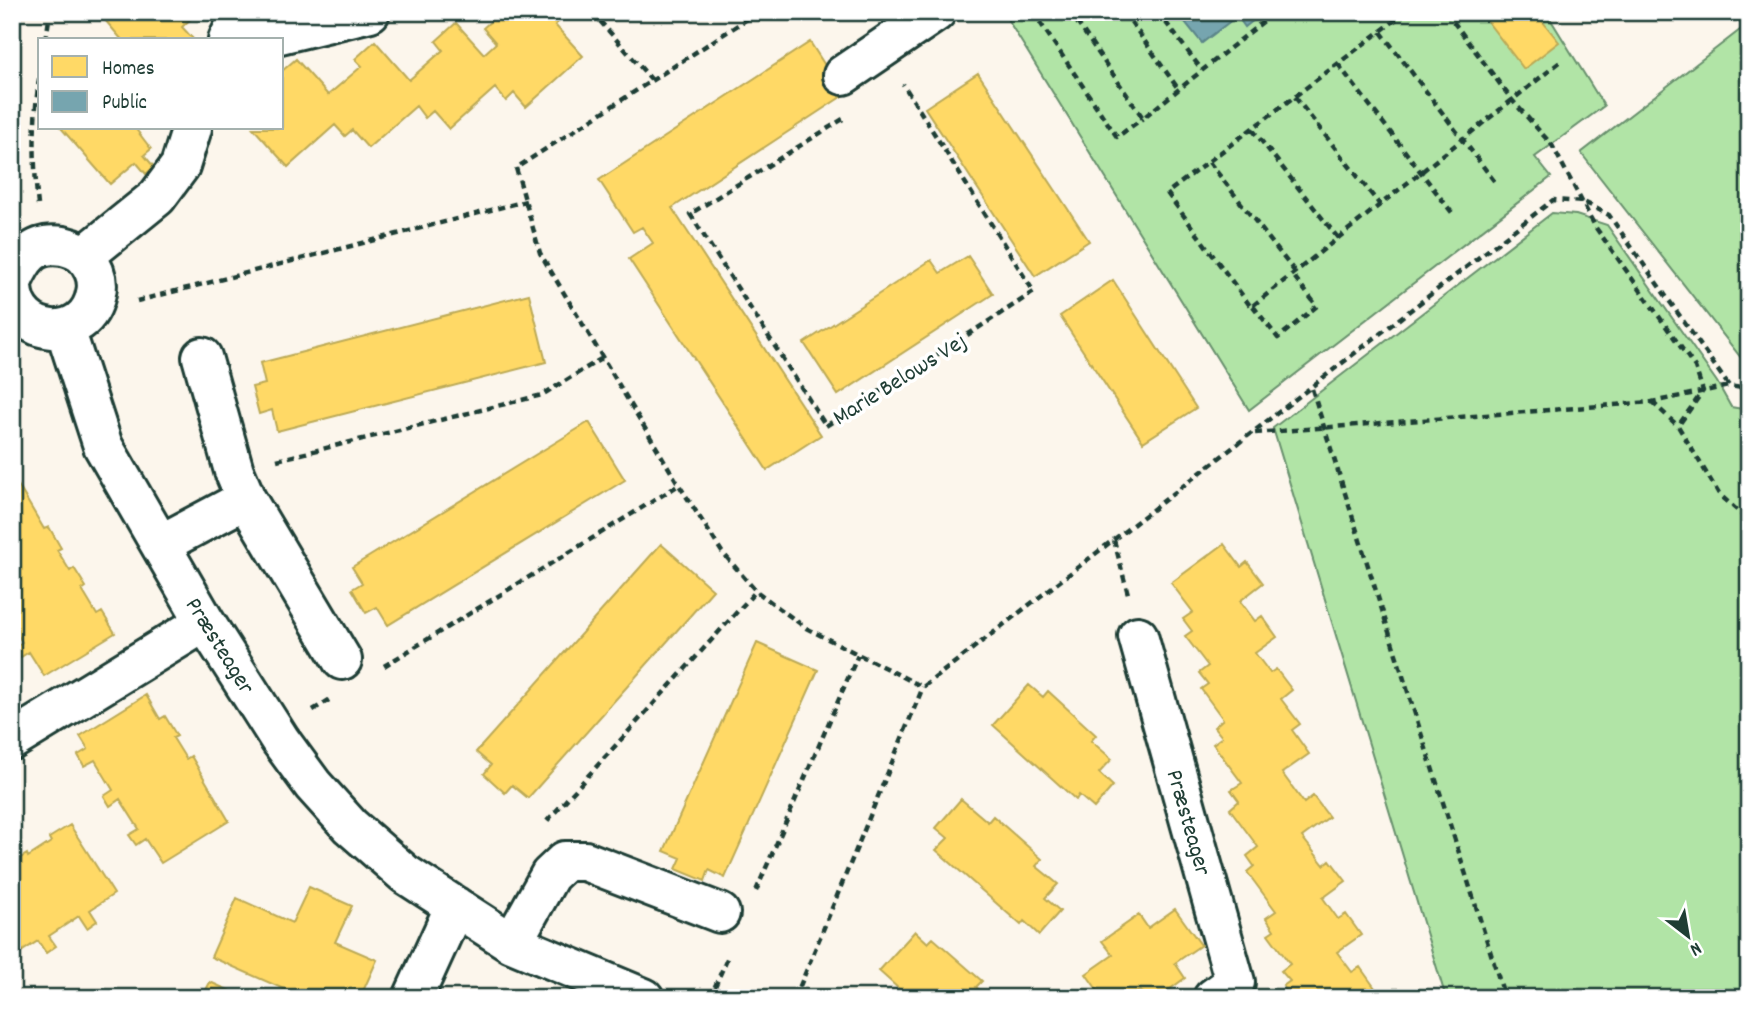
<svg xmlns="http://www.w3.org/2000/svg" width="1761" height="1010" font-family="Dekko,sans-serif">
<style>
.green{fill:#b1e4a6;stroke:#68906d;stroke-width:2}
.homes{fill:#ffd966;stroke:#bcaa57;stroke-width:2}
.public{fill:#76a5af;stroke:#5c868a;stroke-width:2}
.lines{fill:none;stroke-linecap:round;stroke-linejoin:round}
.minor-casing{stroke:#1f3d34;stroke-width:44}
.path{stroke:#1f3d34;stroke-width:4.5;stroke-dasharray:7 5;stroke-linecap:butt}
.minor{stroke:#fff;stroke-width:38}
.labels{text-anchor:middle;stroke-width:7;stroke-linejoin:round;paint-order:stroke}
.street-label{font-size:24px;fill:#1f3d34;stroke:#fff}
</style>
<rect width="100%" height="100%" fill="#fcf6ec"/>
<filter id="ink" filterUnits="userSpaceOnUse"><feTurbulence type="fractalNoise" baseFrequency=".0143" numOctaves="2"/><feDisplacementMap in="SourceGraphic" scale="14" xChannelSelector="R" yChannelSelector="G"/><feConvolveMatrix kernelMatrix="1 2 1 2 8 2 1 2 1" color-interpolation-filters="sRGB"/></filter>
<g filter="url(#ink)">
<path class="green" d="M 1003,12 L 1546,12 L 1604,106 L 1535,157 L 1551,177 L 1249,410 Z
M 1749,23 L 1749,368 L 1581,153 Z
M 1552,213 L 1576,215 L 1607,225 L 1717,382 L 1731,407 L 1749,410 L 1749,998 L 1446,998 L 1273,428 Z"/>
<path class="homes" d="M 114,12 L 198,12 L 182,27 L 194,40 L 122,40 L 105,20 Z
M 501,12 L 510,12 L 513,16 L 517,12 L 560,12 L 564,17 L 555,25 L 583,56 L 526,107 L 514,93 L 506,101 L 495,88 L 449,129 L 433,111 L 425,118 L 416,106 L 368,148 L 352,130 L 345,136 L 335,125 L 288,167 L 253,128 L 282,128 L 282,71 L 296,59 L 328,95 L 362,66 L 355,59 L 375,41 L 409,80 L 443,50 L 436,41 L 456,23 L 484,54 L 496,43 L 483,28 Z
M 1480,12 L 1535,12 L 1559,42 L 1524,69 Z
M 810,42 L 844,95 L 672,208 L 821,435 L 767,470 L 629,259 L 653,243 L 642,227 L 633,232 L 599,180 Z
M 978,73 L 1089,241 L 1035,276 L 925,108 Z
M 61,128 L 135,128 L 151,149 L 144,155 L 154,167 L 146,174 L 136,162 L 110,184 Z
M 968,256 L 993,294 L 838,395 L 804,343 L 931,260 L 940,273 Z
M 1113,280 L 1196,408 L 1143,442 L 1060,316 Z
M 529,294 L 546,362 L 277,431 L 272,410 L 259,414 L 252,387 L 265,384 L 260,363 Z
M 589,422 L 625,480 L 388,625 L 377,607 L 366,613 L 352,589 L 362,583 L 352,567 Z
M 12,475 L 44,529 L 49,527 L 61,548 L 57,550 L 70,571 L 74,568 L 86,587 L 82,590 L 97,615 L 102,612 L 115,633 L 44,676 L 29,652 L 18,659 L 12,650 L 22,642 L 12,626 Z
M 661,544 L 713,590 L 528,798 L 512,785 L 505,793 L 484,774 L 491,765 L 476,752 Z
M 1224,544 L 1241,567 L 1247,562 L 1263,583 L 1240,601 L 1255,621 L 1262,616 L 1277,637 L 1255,653 L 1270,673 L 1276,669 L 1292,690 L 1281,699 L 1300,724 L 1292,730 L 1309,754 L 1282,773 L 1304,803 L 1313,796 L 1329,817 L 1302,837 L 1324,865 L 1330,860 L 1346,881 L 1323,898 L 1338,919 L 1346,914 L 1361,935 L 1337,952 L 1352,972 L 1360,967 L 1375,988 L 1362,998 L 1291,998 L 1283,986 L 1290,981 L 1281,971 L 1290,964 L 1268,934 L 1274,930 L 1266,918 L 1276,911 L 1247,872 L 1254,866 L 1247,856 L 1258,847 L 1230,809 L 1239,801 L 1231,790 L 1242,783 L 1213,744 L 1222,737 L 1214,727 L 1223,719 L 1201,689 L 1208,684 L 1199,673 L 1208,666 L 1185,636 L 1192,631 L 1183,619 L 1193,612 L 1171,583 Z
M 757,643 L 818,670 L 725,878 L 709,870 L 705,881 L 676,869 L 681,858 L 664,851 Z
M 1029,685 L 1043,697 L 1048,691 L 1096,735 L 1091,741 L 1112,759 L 1099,773 L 1113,786 L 1094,808 L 1079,795 L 1076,800 L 993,725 Z
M 146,695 L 160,719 L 165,716 L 177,736 L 173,738 L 186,759 L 191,756 L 229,821 L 161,863 L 145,839 L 136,845 L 129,835 L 139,829 L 120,799 L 110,806 L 104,796 L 113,790 L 95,760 L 84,766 L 78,755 L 88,749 L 80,736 Z
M 961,799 L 988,822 L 993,816 L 1042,859 L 1036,866 L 1058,884 L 1045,898 L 1060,911 L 1039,935 L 1024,921 L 1021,925 L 936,850 L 948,838 L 936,828 Z
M 70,825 L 114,894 L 90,910 L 97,921 L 87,928 L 79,916 L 49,936 L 56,946 L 46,953 L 38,941 L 12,958 L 12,863 L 27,854 L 28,857 L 51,842 L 49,838 Z
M 309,887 L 352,906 L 335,942 L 377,960 L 360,998 L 304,998 L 211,957 L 237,898 L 292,923 Z
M 1175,909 L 1201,945 L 1175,963 L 1185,978 L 1158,998 L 1146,998 L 1140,990 L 1130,998 L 1103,998 L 1086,974 L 1113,955 L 1102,941 L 1139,915 L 1148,928 Z
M 915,931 L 928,943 L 933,938 L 982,981 L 976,987 L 989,998 L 909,998 L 879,971 Z
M 210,982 L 246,998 L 202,998 Z"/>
<path class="public" d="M 1177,12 L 1264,12 L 1245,27 L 1237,16 L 1202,43 Z"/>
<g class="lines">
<defs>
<path id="minor" d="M 228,40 L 242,12
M 255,40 L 370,12
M 843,75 L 936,12
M 84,256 L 157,197 L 180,166 L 192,128
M 12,282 C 23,258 33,241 63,246 C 72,248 80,251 86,258 C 94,268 99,280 96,293 C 87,345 15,339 12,287
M 65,329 L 103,446 L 205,622 L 280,740 L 313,785 L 350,826 L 405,874 L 512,943 L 644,998
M 202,357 L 234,471 L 246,499 L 342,660
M 161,544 L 246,499
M 1138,636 L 1235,982 L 1213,998
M 12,740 L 205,622
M 512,943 L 550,875 L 565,861 L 585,861 L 720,913
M 413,998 L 455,906"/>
</defs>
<use href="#minor" class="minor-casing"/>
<path class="path" d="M 592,12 L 651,79
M 758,12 L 516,168 L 540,253 L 679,485 L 722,552 L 756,591 L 806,628 L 923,687 L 1553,200 L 1584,202 L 1609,215 L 1729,386 L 1749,389
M 1033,12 L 1117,137 L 1143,118
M 1070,12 L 1143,118 L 1275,12
M 1124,12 L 1179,90
M 1158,12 L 1202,70
M 1406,12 L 1167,193 L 1251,307 L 1560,62
M 1446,12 L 1512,100 L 1552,145 L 1596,228 L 1695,367 L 1703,391 L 1678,426
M 1381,32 L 1495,182
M 46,40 L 50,12
M 1338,64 L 1453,214
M 1295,97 L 1380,205
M 843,119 L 690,214 L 826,426 L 1034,292 L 903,84
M 1252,129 L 1338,238
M 1209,162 L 1295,272
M 38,205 C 33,161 33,116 40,73
M 137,301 L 526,201
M 1253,306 L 1278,338 L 1317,306 L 1292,274
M 1312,389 L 1505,998
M 1652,402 L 1678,426 L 1719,494 L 1749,521
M 1255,433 L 1652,402 L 1729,386
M 277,460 L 542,395 L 604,357
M 1114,540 L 1128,594
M 384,666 L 679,485
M 313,710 L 329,700
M 547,821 L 756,591
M 756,891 L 858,655
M 710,998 L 729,954
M 795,998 L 923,687"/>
<use href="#minor" class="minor"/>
</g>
</g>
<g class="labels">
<g class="street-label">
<text transform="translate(899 378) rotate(-32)" y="8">Marie Belows Vej</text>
<text transform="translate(221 645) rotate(58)" y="8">Præsteager</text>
<text transform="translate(1190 822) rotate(74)" y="8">Præsteager</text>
</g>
</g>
<rect width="1761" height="1010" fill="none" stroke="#fff" stroke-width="42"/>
<rect x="21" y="21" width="1719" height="968" fill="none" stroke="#1f3d34" stroke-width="2.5" filter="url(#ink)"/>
<rect x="38" y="38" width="245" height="91" fill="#ffffff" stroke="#a5b1ae" stroke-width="2"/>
<rect x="52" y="56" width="35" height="21" fill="#ffd966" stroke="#a5b1ae" stroke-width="2"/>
<text x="102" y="74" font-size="21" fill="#1f3d34">Homes</text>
<rect x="52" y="91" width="35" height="21" fill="#76a5af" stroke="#a5b1ae" stroke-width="2"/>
<text x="102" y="108" font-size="21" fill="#1f3d34">Public</text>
<g transform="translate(1688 936) rotate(149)" stroke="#ffffff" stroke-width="5" paint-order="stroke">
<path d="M0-5L12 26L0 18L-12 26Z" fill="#1f3d34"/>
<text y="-10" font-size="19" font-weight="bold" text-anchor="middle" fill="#1f3d34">N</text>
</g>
</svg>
